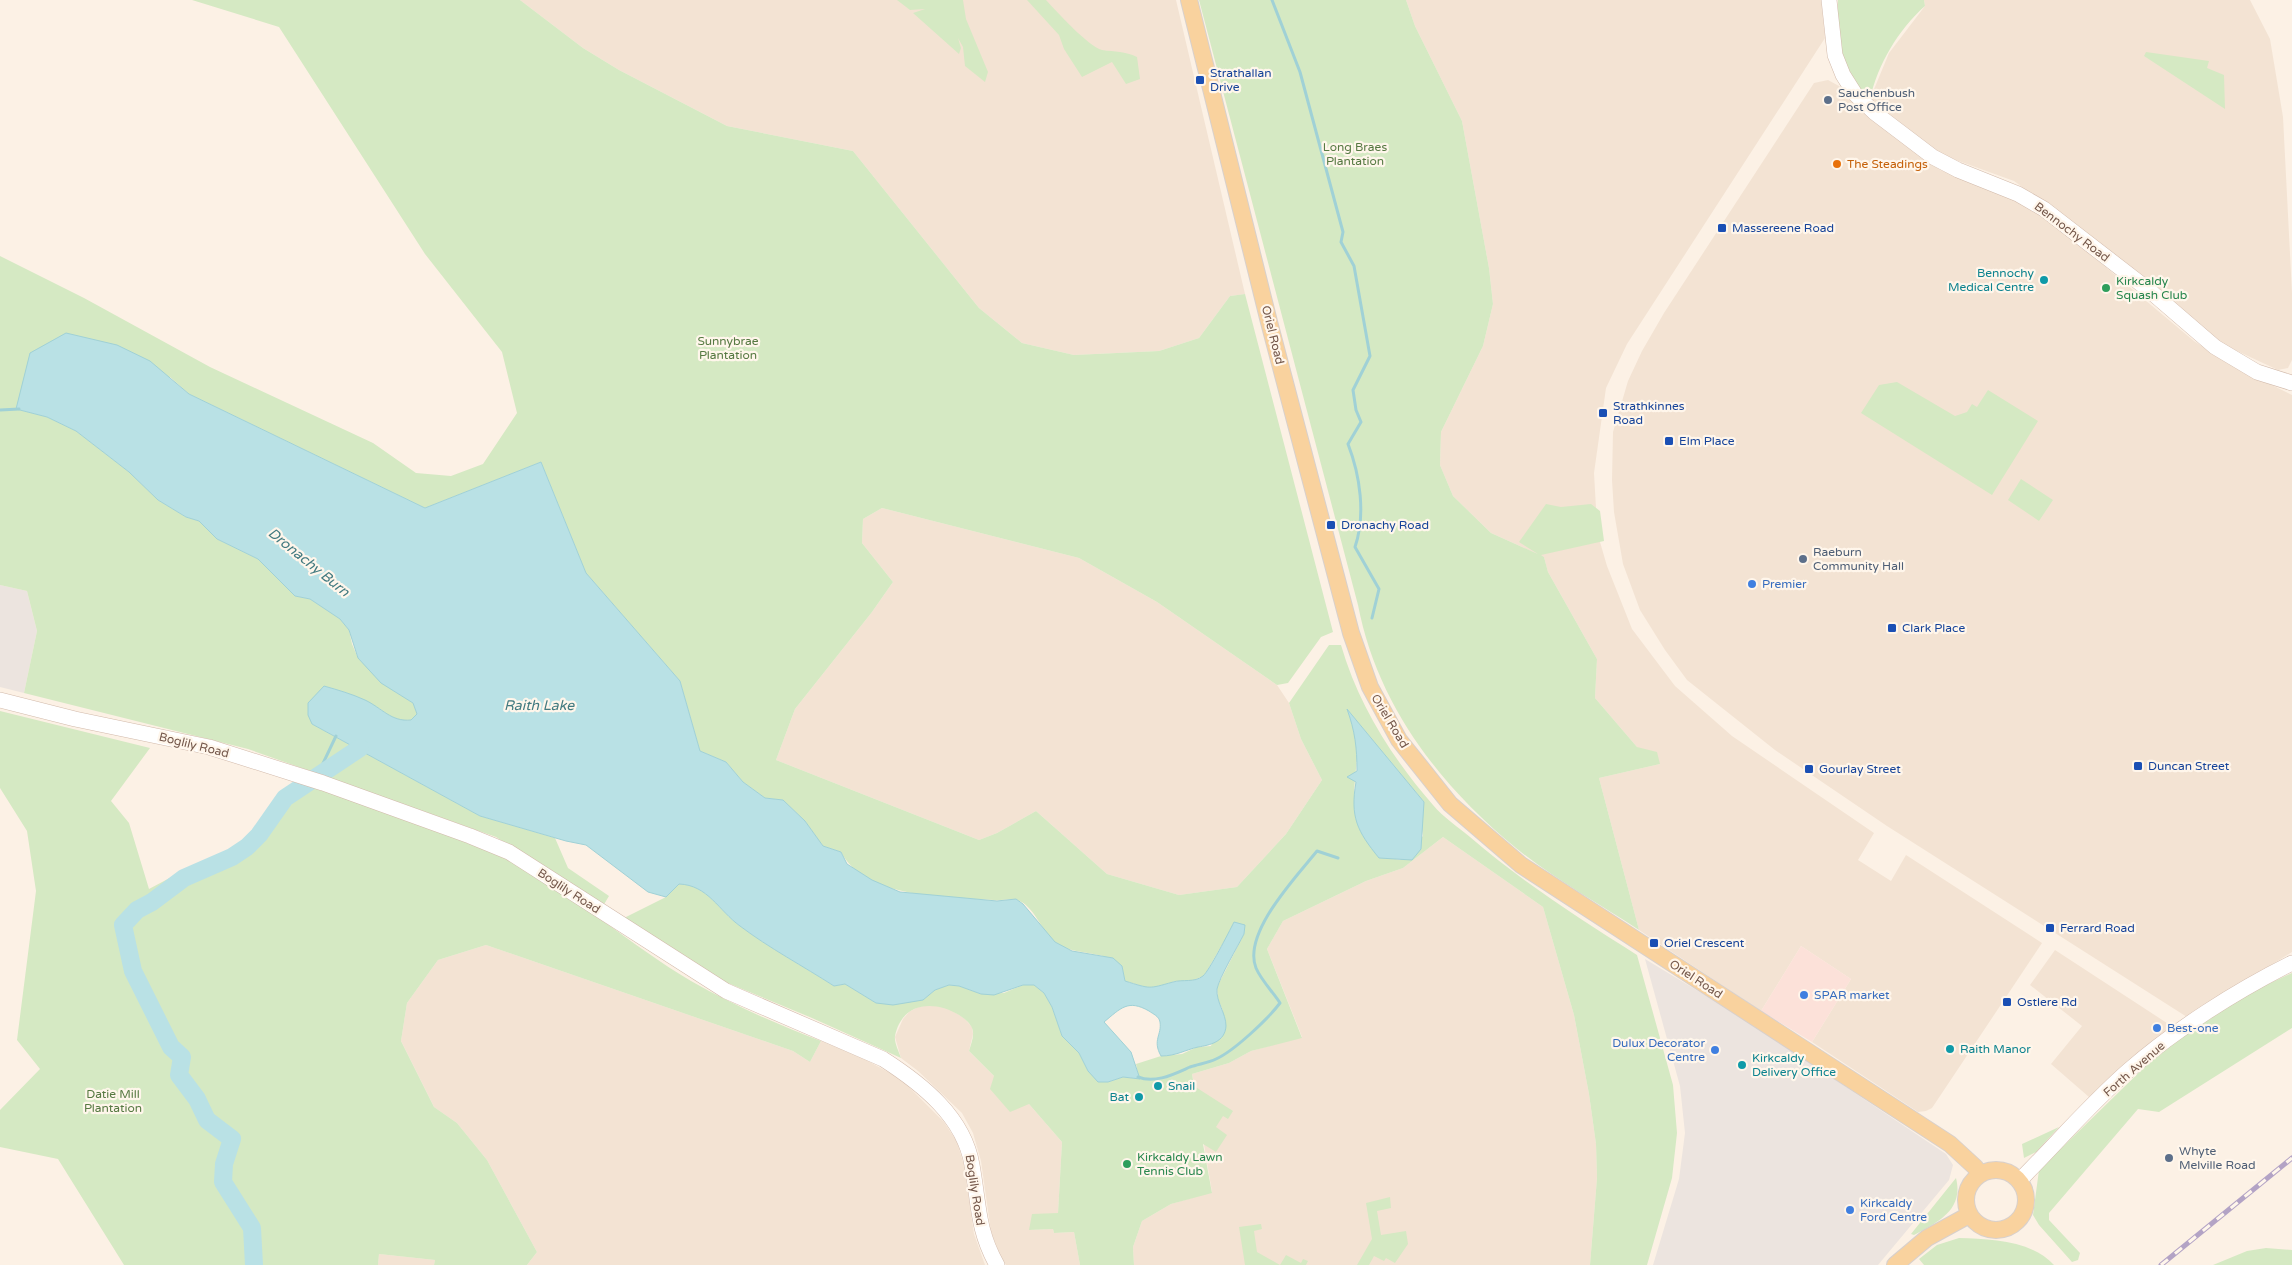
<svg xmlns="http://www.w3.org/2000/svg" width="2292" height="1265" font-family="'Varela Round',sans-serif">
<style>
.residential{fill:#f3e3d3}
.commercial{fill:#fce1d9}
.industrial{fill:#ece4df}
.green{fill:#d5e9c3;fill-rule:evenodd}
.water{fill:#b9e1e5;stroke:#a0d1d6}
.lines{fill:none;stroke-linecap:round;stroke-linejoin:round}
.stream{stroke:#a0d1d6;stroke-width:3}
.river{stroke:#b9e1e5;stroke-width:18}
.secondary-casing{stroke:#d2baab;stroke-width:16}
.primary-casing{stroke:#d8d0cc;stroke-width:18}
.secondary{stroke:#fff;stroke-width:15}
.primary{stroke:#f9d29e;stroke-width:16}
.rail-casing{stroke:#b3a3c5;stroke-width:5}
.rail{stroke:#fff6eb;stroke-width:3;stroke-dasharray:9;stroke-linecap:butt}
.transit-dot{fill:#1a4fb4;stroke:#fff6eb;stroke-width:2}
.service-dot{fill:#5c6f8a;stroke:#fff6eb;stroke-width:2}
.food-dot{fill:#e8710a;stroke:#fff6eb;stroke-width:2}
.culture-dot{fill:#0f9aa8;stroke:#fff6eb;stroke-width:2}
.leisure-dot{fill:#2e9e5b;stroke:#fff6eb;stroke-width:2}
.shop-dot{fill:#3f7fe0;stroke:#fff6eb;stroke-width:2}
.labels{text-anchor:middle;stroke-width:4.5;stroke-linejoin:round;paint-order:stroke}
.transit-label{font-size:12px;fill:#164399;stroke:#fff6eb;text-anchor:start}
.service-label{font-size:12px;fill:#4e5e75;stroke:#fff6eb;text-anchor:start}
.park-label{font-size:12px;fill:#567942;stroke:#fff6eb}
.food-label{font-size:12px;fill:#c56008;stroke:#fff6eb;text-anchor:start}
.street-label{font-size:12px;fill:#74574a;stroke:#fff6eb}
.culture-label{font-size:12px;fill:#0d838f;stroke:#fff6eb;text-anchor:start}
.leisure-label{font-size:12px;fill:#27864d;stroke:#fff6eb;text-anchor:start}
.shop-label{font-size:12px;fill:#366cbe;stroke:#fff6eb;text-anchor:start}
.water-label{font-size:14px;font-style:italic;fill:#427a80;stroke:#fff6eb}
</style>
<rect width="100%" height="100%" fill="#fcf1e5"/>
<path class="residential" d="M 520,0 L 1176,0 L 1245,294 L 1230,296 L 1199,338 L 1159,351 L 1074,355 L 1022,343 L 979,308 L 853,151 L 727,126 L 619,70 L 583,48 Z
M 1406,0 L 1821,0 L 1825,38 L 1627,344 L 1606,388 L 1594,473 L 1596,508 L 1600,542 L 1607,566 L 1632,629 L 1675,686 L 1732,736 L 1874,833 L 1858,860 L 1891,881 L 1906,855 L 2042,943 L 1932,1108 L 1926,1111 L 1918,1112 L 1812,1042 L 1851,979 L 1801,946 L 1761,1011 L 1639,930 L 1599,778 L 1660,764 L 1637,747 L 1595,698 L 1597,659 L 1548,572 L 1544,557 L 1491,533 L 1453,496 L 1440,465 L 1441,432 L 1483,346 L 1493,304 L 1489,268 L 1462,121 L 1415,26 Z
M 1924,0 L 2250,0 L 2270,39 L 2283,117 L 2292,293 L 2292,360 L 2288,368 L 2278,370 L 2220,343 L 2090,237 L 2014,181 L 1942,155 L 1870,99 L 1889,53 L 1925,6 Z
M 1828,80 L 1839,86 L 1849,99 L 1940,170 L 2004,194 L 2053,223 L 2194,341 L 2227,363 L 2292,395 L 2292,952 L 2187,1017 L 1887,826 L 1775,750 L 1687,680 L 1665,650 L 1640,610 L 1623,564 L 1614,512 L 1612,480 L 1613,432 L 1628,381 L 1642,351 L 1664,313 L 1814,83 Z
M 882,508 L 1079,558 L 1157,602 L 1277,685 L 1289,703 L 1301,739 L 1322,780 L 1286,834 L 1237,887 L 1179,895 L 1107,874 L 1036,811 L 997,833 L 979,840 L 776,760 L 795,709 L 872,612 L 893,582 L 862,543 L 863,519 Z
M 1443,837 L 1543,907 L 1574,1015 L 1589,1094 L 1596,1144 L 1597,1178 L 1590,1265 L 1134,1265 L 1133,1247 L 1142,1221 L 1171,1204 L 1212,1192 L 1192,1074 L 1229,1063 L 1251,1051 L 1302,1037 L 1267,949 L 1283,921 L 1366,881 L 1403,868 Z
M 486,945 L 793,1051 L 810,1062 L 821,1041 L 864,1059 L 901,1079 L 944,1122 L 957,1142 L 964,1165 L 974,1234 L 985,1265 L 527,1265 L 537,1252 L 487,1160 L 457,1123 L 434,1107 L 401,1041 L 407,1003 L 438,960 Z
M 2055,950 L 2173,1027 L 2089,1097 L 2051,1064 L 2082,1026 L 2030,985 Z
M 932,1005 L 948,1008 L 964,1018 L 972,1027 L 973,1034 L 969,1051 L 994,1076 L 1029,1104 L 1062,1142 L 1058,1213 L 1029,1230 L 1053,1229 L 1054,1233 L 1074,1232 L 1080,1265 L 1006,1265 L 1002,1260 L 991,1232 L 981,1161 L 973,1133 L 962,1113 L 918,1071 L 901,1058 L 895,1037 L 903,1019 L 909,1012 L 918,1007 Z
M 379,1254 L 435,1260 L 434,1265 L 378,1265 Z"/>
<path class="commercial" d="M 1801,946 L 1851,979 L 1812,1042 L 1761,1011 Z"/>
<path class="industrial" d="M 0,585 L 27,591 L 37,631 L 24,693 L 0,687 Z
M 1645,959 L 1746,1020 L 1946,1154 L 1953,1165 L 1949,1180 L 1878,1265 L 1653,1265 L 1679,1179 L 1685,1133 L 1680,1086 Z"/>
<path class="green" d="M 192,0 L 520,0 L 583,48 L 619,70 L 727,126 L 853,151 L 979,308 L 1022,343 L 1074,355 L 1159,351 L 1199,338 L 1230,296 L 1245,294 L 1333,632 L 1321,637 L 1288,683 L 1277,685 L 1157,602 L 1079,558 L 882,508 L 863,519 L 862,543 L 893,582 L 872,612 L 795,709 L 776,760 L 979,840 L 997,833 L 1036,811 L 1107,874 L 1179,895 L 1237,887 L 1286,834 L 1322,780 L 1301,739 L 1289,703 L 1329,645 L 1341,645 C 1358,704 1392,758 1433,805 C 1443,817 1458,827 1470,837 C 1522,882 1579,918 1637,955 L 1673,1085 L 1677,1133 L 1672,1178 L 1647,1265 L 1590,1265 L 1597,1178 L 1596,1144 L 1589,1094 L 1574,1015 L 1543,907 L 1443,837 L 1403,868 L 1366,881 L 1283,921 L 1267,949 L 1302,1038 L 1251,1051 L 1229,1063 L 1192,1074 L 1194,1086 L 1233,1111 L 1228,1119 L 1223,1116 L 1216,1127 L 1227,1135 L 1216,1152 L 1203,1144 L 1212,1193 L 1171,1204 L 1142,1221 L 1133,1247 L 1134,1265 L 1080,1265 L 1074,1232 L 1054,1233 L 1053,1229 L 1029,1230 L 1032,1214 L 1058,1213 L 1062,1142 L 1029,1104 L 1010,1112 L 990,1089 L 994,1076 L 969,1051 C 971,1044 975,1035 972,1028 C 970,1023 964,1018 959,1015 C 934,1000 902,1002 895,1036 C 894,1042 899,1052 901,1058 L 812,1018 L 718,979 L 624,918 L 666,897 L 679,884 C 708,885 719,911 740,926 C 769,948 803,966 834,986 L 845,984 L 876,1003 L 923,1000 L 935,990 L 949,985 L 959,986 L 981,994 L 1004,993 L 1023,985 L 1034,985 L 1044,993 L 1052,1007 L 1062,1036 L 1079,1053 L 1088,1071 L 1108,1082 L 1123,1077 L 1139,1079 L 1136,1064 L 1161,1056 L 1182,1054 L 1197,1047 L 1211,1046 L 1223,1011 L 1218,999 L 1217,987 L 1244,934 L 1245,925 L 1223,943 L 1204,976 L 1191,981 L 1175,981 L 1161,987 L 1149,988 L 1125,981 L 1122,966 C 1115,962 1106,956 1098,955 C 1082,951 1068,952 1055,942 C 1041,931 1034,905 1017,900 C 1010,898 1001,901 994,900 C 947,897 866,899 841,852 L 823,846 L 805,821 L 783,800 L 765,798 L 743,782 L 726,762 L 700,751 L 680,681 L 586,573 L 541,462 L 425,508 L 189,394 L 170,377 L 16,409 L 47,417 L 76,431 L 129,472 L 158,500 L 186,517 L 199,521 L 217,539 L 258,559 L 295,596 L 310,599 L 340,619 L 349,630 L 352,644 L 358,658 L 394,691 L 413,703 L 417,714 L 411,720 L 400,721 L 390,717 L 380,709 L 347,693 L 324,686 L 312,724 L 480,816 L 555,838 L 568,868 L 609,896 L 603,906 L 496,837 L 248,749 L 24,693 L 37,631 L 27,591 L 0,585 L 0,256 L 84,298 L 210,367 L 373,443 L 416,473 L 451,476 L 483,464 L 517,413 L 502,352 L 425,254 L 279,27 ZM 1348,711 L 1424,802 L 1421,821 L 1423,836 L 1400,860 L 1386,857 L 1354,791 L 1357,757 L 1355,730 Z
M 897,0 L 963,0 L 966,19 L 988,72 L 985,82 L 965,66 L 963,47 L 958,38 L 961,48 L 959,54 L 913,13 L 925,9 L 910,10 Z
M 1027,0 L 1046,0 C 1057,12 1088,46 1102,50 C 1115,52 1125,51 1137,57 L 1140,79 L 1126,84 L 1112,62 L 1082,77 L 1064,49 L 1059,35 Z
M 1199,0 L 1406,0 L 1415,26 L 1462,121 L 1489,268 L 1493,304 L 1483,346 L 1441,432 L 1440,465 L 1453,496 L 1491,533 L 1538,554 L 1519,542 L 1546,504 L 1561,507 L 1591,504 L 1600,511 L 1604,541 L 1541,555 L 1544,557 L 1548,572 L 1597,659 L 1595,698 L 1637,747 L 1657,752 L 1660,764 L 1599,778 L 1639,930 C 1598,903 1554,879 1516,848 C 1439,785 1377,704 1358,605 Z
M 1838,0 L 1924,0 L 1925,6 C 1898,30 1878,64 1870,99 C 1840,78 1836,34 1838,0 Z
M 2146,52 L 2209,61 L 2207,68 L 2224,75 L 2225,109 L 2144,56 Z
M 1897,382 L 1955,416 L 1967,412 L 1972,404 L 1977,407 L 1988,390 L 2038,421 L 1992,495 L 1861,413 L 1879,385 Z
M 2021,479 L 2053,500 L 2039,521 L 2008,500 Z
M 0,711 L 150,748 L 111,801 L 129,823 L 149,889 L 179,873 L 204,865 L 236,848 L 259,843 L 287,801 L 309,785 C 380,810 454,831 521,867 C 581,900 632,946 691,981 C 733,1005 776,1024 821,1041 L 810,1062 L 793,1051 L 486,945 L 438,960 L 407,1003 L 401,1041 L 434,1107 L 457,1123 L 487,1160 L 537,1252 L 527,1265 L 434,1265 L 435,1260 L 379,1254 L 378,1265 L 124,1265 L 58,1159 L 0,1147 L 0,1110 L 40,1069 L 17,1040 L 36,891 L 27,831 L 0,788 Z
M 2292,973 L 2292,1028 L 2159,1112 L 2138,1109 L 2049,1213 L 2049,1220 L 2080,1253 L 2078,1260 L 2072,1262 L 2039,1225 L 2033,1215 L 2039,1170 L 2161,1051 L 2251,992 Z
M 2059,1127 L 2036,1152 L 2024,1158 L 2022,1144 Z
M 1956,1178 C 1964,1210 1938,1222 1914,1235 L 1911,1234 Z
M 1390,1197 L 1391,1208 L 1377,1211 L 1381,1235 L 1406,1231 L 1408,1244 L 1395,1263 L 1386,1258 L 1384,1261 L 1374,1256 L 1369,1265 L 1357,1265 L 1372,1239 L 1366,1203 Z
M 1261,1224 L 1262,1229 L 1254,1231 L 1257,1252 L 1280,1265 L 1286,1255 L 1301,1263 L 1303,1259 L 1308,1261 L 1306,1265 L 1245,1265 L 1239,1227 Z
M 1959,1238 C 1991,1239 2031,1240 2054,1265 L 1924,1265 L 1919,1259 L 1937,1245 Z
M 2266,1248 L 2292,1250 L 2292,1265 L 2213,1265 L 2247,1251 Z"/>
<path class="water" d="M 66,333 L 117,345 L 150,361 L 189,394 L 425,508 L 541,462 L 586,573 L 680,681 L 700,751 L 726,762 L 743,782 L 765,798 L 783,800 L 805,821 L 823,846 L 841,852 L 847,864 L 872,880 L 900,892 L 997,901 L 1016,899 L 1023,904 L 1055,942 L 1072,951 L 1113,958 L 1122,966 L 1125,981 C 1151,989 1148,989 1173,982 C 1183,979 1194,983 1203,976 C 1209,971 1229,932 1234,922 L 1245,925 L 1244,934 C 1238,946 1219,978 1217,989 C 1216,1002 1226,1013 1226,1026 C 1225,1042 1210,1045 1198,1047 C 1185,1050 1176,1056 1161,1056 C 1152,1040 1162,1035 1160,1022 C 1159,1016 1153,1014 1149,1011 C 1128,999 1121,1008 1104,1022 L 1131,1052 L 1140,1079 L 1123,1077 L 1108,1082 L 1098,1082 L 1088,1071 L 1079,1053 L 1062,1036 L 1052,1007 L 1044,993 L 1034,985 L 1023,985 L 994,995 L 981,994 L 959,986 L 949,985 L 935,990 L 923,1000 L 893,1005 L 876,1003 L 845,984 L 834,986 C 803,966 769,948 740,926 C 719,911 708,885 679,884 L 666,897 L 648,892 L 586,845 L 566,841 L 480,816 L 312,724 L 308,715 L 308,703 L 324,686 C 338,690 352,694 365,700 C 382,708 391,722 411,720 L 417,714 L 413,703 L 381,683 L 358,658 L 349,630 L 340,619 L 310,599 L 295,596 L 258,559 L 217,539 L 199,521 L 186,517 L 158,500 L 129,472 L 76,431 L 47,417 L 16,409 L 30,353 Z
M 1347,709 L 1424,802 L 1421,849 L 1412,860 L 1379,858 C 1357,831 1350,817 1356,782 L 1347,777 L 1357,771 C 1357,748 1355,731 1347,709 Z"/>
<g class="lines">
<path class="stream" d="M 1272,0 L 1300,72 L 1343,232 L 1341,242 L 1354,266 L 1370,356 L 1353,390 L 1356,410 L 1361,422 L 1348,444 C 1360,475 1366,515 1355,547 L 1379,589 L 1372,618
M 0,410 L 19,409
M 317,776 L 336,736
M 1138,1077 C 1155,1084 1174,1074 1190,1067 C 1198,1064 1208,1063 1216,1059 C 1234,1051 1268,1019 1280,1003 C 1273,992 1261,980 1256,968 C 1242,933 1297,876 1317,851 L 1338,858"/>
<path class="river" d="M 254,1265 L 252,1228 L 223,1182 L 224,1164 L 232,1139 L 207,1120 L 197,1099 L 179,1075 L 182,1057 L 171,1047 L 133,971 L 123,925 L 137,910 L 152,902 L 184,878 L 232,857 L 247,847 L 259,835 L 285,798 L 360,748"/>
<defs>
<path id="secondary" d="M 1829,0 L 1835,55 L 1843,75 L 1855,94 L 1875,113 L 1933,157 L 1958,170 L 2018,194 L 2044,209 L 2150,291 L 2215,347 L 2257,372 L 2292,383
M 0,700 L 75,719 L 209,747 L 323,783 L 470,836 L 509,852 L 726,991 L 883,1059 C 922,1084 964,1117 972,1165 C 979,1203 977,1230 997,1265
M 2019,1181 C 2056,1144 2090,1104 2129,1070 C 2176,1029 2236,991 2292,963"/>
<path id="primary" d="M 1189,0 L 1269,322 L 1351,633 L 1370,687 L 1399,740 L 1450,804 L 1521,865 L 1950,1144 L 1975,1167 L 1980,1174
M1966 1200a30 30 0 1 1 60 0a30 30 0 1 1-60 0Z
M 1895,1265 L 1927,1238 L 1969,1215"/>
</defs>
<use href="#secondary" class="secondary-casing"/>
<use href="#primary" class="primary-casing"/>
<use href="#secondary" class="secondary"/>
<use href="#primary" class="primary"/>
<defs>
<path id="rail" d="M 2161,1265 L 2292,1158"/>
</defs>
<use href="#rail" class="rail-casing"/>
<use href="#rail" class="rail"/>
</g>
<g class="transit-dot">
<rect x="1195" y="75" width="10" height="10" rx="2.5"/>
<rect x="1717" y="223" width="10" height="10" rx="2.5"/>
<rect x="1598" y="408" width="10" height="10" rx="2.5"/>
<rect x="1664" y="436" width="10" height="10" rx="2.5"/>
<rect x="1326" y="520" width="10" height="10" rx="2.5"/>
<rect x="1887" y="623" width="10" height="10" rx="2.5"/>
<rect x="2133" y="761" width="10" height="10" rx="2.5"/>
<rect x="1804" y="764" width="10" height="10" rx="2.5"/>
<rect x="2045" y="923" width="10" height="10" rx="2.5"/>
<rect x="1649" y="938" width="10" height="10" rx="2.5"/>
<rect x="2002" y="997" width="10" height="10" rx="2.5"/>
</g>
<g class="service-dot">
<circle cx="1828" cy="100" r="5"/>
<circle cx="1803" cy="559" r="5"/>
<circle cx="2169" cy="1158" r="5"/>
</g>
<circle class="food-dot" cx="1837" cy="164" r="5"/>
<g class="culture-dot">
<circle cx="2044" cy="280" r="5"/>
<circle cx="1950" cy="1049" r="5"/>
<circle cx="1742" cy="1065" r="5"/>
<circle cx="1158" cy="1086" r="5"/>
<circle cx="1139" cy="1097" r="5"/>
</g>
<g class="leisure-dot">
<circle cx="2106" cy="288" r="5"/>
<circle cx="1127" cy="1164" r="5"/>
</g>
<g class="shop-dot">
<circle cx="1752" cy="584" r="5"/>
<circle cx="1804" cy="995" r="5"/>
<circle cx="2157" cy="1028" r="5"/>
<circle cx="1715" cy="1050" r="5"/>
<circle cx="1850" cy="1210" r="5"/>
</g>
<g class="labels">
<g class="transit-label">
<text x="1210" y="77">Strathallan<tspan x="1210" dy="14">Drive</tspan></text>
<text x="1732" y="232">Massereene Road</text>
<text x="1613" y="410">Strathkinnes<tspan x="1613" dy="14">Road</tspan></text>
<text x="1679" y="445">Elm Place</text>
<text x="1341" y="529">Dronachy Road</text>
<text x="1902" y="632">Clark Place</text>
<text x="2148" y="770">Duncan Street</text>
<text x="1819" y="773">Gourlay Street</text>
<text x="2060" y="932">Ferrard Road</text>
<text x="1664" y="947">Oriel Crescent</text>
<text x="2017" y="1006">Ostlere Rd</text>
</g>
<g class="service-label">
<text x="1838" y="97">Sauchenbush<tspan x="1838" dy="14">Post Office</tspan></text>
<text x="1813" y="556">Raeburn<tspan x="1813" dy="14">Community Hall</tspan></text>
<text x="2179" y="1155">Whyte<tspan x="2179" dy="14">Melville Road</tspan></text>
</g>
<g class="park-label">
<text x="1355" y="151">Long Braes<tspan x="1355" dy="14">Plantation</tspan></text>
<text x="728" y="345">Sunnybrae<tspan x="728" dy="14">Plantation</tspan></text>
<text x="113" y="1098">Datie Mill<tspan x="113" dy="14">Plantation</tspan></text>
</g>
<g class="food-label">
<text x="1847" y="168">The Steadings</text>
</g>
<g class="street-label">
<text transform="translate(2072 232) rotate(37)" y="4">Bennochy Road</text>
<text transform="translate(1273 335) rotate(76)" y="4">Oriel Road</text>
<text transform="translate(1390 721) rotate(59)" y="4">Oriel Road</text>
<text transform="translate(194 745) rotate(14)" y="4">Boglily Road</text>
<text transform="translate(569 891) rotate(33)" y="4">Boglily Road</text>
<text transform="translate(1696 979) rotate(33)" y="4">Oriel Road</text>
<text transform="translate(2134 1069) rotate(-41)" y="4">Forth Avenue</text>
<text transform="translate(975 1190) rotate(81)" y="4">Boglily Road</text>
</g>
<g class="culture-label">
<text x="2034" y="277" text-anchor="end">Bennochy<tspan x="2034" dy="14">Medical Centre</tspan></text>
<text x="1960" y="1053">Raith Manor</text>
<text x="1752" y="1062">Kirkcaldy<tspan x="1752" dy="14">Delivery Office</tspan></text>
<text x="1168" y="1090">Snail</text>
<text x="1129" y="1101" text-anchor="end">Bat</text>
</g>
<g class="leisure-label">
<text x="2116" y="285">Kirkcaldy<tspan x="2116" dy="14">Squash Club</tspan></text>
<text x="1137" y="1161">Kirkcaldy Lawn<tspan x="1137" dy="14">Tennis Club</tspan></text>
</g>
<g class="shop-label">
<text x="1762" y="588">Premier</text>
<text x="1814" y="999">SPAR market</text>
<text x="2167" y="1032">Best-one</text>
<text x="1705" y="1047" text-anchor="end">Dulux Decorator<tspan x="1705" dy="14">Centre</tspan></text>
<text x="1860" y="1207">Kirkcaldy<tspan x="1860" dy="14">Ford Centre</tspan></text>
</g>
<g class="water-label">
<text transform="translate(309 562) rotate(39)" y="5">Dronachy Burn</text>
<text x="539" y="710">Raith Lake</text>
</g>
</g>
</svg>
